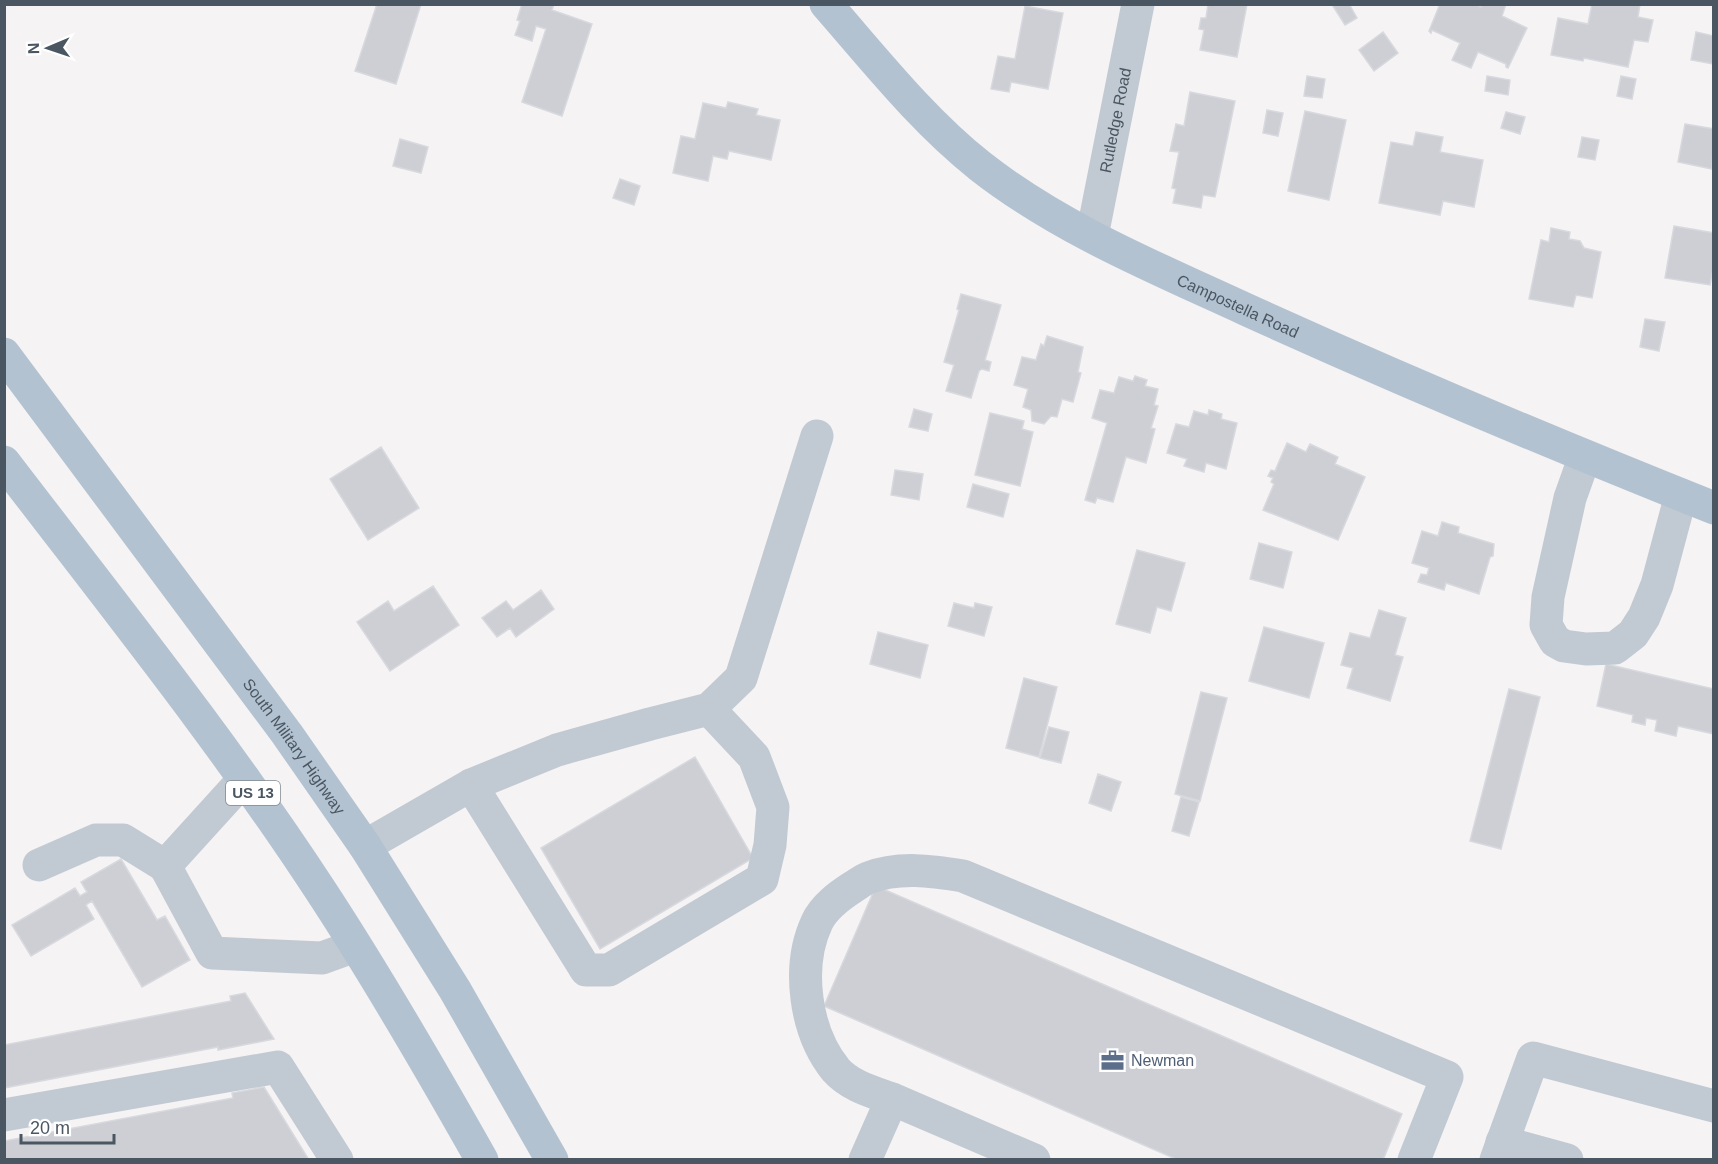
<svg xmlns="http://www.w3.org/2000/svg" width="1718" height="1164" font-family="Helvetica,sans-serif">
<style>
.building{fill:#cdcfd5;stroke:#d7d9de;stroke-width:1.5}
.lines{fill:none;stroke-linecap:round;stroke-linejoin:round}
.minor{stroke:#c1cad2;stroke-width:33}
.major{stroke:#b3c2d1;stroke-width:33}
.labels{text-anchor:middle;stroke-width:6;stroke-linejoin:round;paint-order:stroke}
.shield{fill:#fff;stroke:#808990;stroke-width:1.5}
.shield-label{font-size:15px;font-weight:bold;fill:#4a5661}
.street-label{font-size:16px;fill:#4a5661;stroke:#fff}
.service-label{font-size:16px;fill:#4e5e75;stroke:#fff;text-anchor:start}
</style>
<rect width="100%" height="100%" fill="#f5f3f3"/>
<path class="building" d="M 377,4 L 421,4 L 396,84 L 355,71 Z
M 522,4 L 554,4 L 552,10 L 592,24 L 562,116 L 522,102 L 546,29 L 536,26 L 532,41 L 515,35 L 520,21 L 517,20 Z
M 1208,4 L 1247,4 L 1237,57 L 1200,50 L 1204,30 L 1199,29 L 1201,18 L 1206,18 Z
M 1335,4 L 1349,4 L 1357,18 L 1345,25 L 1333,6 Z
M 1440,4 L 1475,4 L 1481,7 L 1482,4 L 1506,4 L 1502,16 L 1527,28 L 1508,68 L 1506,67 L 1506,64 L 1478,52 L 1471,68 L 1452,60 L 1460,43 L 1432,30 L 1431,33 L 1429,31 Z
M 1592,4 L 1640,4 L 1638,17 L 1653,20 L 1648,42 L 1634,40 L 1628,67 L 1584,58 L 1583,61 L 1551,55 L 1558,18 L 1588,24 Z
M 1025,6 L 1063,13 L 1048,89 L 1011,82 L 1009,92 L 991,89 L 998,56 L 1015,59 Z
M 1383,32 L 1398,53 L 1374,71 L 1359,50 Z
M 1696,32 L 1714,36 L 1714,64 L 1691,60 Z
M 1307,76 L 1325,79 L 1322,98 L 1304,96 Z
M 1487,76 L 1510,80 L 1508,95 L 1485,91 Z
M 1621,76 L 1636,79 L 1632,99 L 1617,96 Z
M 1190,92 L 1235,101 L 1215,197 L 1203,195 L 1201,208 L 1173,203 L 1176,189 L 1172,188 L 1179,152 L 1170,151 L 1176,124 L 1184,126 Z
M 728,102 L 758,109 L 756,115 L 780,120 L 771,160 L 729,151 L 727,159 L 713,156 L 708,181 L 673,173 L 681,136 L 695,139 L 703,103 L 726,108 Z
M 1267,110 L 1283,113 L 1278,136 L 1263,133 Z
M 1305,111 L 1346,120 L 1329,200 L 1288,191 Z
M 1506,112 L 1525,117 L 1520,134 L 1501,128 Z
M 1685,124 L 1714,129 L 1712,169 L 1678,162 Z
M 1416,132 L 1443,137 L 1440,152 L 1483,160 L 1474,207 L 1443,201 L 1440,215 L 1379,203 L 1391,142 L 1413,146 Z
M 1582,137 L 1599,140 L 1595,160 L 1578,157 Z
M 400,139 L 428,147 L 421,173 L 393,166 Z
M 620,179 L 640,186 L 634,205 L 613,198 Z
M 1674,226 L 1714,233 L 1714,264 L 1710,285 L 1665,278 Z
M 1551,228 L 1570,232 L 1569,239 L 1580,241 L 1584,248 L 1601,252 L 1592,298 L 1576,295 L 1573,307 L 1529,299 L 1541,240 L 1549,242 Z
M 961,294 L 1001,305 L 985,360 L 991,362 L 989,371 L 982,369 L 979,371 L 971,398 L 946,391 L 954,365 L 944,362 L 959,310 L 957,309 Z
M 1645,319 L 1665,322 L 1659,351 L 1640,347 Z
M 1047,336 L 1083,347 L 1078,372 L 1081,373 L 1073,402 L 1062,399 L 1057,417 L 1051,416 L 1044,424 L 1032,421 L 1031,410 L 1023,407 L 1028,389 L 1014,385 L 1022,357 L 1036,360 L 1041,344 L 1044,346 Z
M 1135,376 L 1147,380 L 1145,386 L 1158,389 L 1154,405 L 1158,406 L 1151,428 L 1155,429 L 1146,463 L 1126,457 L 1113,502 L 1097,498 L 1095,503 L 1085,500 L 1107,423 L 1092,418 L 1100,390 L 1114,393 L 1119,377 L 1133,381 Z
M 914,409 L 932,414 L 928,431 L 909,427 Z
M 1209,410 L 1222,414 L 1221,419 L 1237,423 L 1226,469 L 1206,463 L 1204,472 L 1184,466 L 1187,459 L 1167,453 L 1176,424 L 1189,427 L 1194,411 L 1208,415 Z
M 990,413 L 1024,421 L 1022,429 L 1033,432 L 1020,486 L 975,475 Z
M 1287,443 L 1306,452 L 1310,444 L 1338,457 L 1335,464 L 1365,477 L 1338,540 L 1263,510 L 1274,484 L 1271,482 L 1273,478 L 1268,476 L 1271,470 L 1275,471 Z
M 381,447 L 419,508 L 368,540 L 330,479 Z
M 895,470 L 923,474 L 919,500 L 891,495 Z
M 973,484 L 1009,494 L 1003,517 L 967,507 Z
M 1442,522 L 1459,527 L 1458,533 L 1494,544 L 1493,556 L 1490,557 L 1479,594 L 1446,583 L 1444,590 L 1418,582 L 1421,574 L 1427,575 L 1429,568 L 1412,563 L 1422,531 L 1438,536 Z
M 1259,543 L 1292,552 L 1283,588 L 1250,579 Z
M 1137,550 L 1185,563 L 1171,611 L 1157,607 L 1150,633 L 1116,624 Z
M 433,586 L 459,625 L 390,671 L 357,622 L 388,601 L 394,611 Z
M 541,590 L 554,609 L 516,637 L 510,628 L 497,637 L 482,618 L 506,601 L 513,610 Z
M 954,603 L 974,608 L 975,603 L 992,607 L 984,636 L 948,626 Z
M 1379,610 L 1406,618 L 1395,655 L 1403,657 L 1390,701 L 1347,688 L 1353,668 L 1341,665 L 1350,633 L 1370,638 Z
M 1264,627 L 1324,643 L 1309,698 L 1249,681 Z
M 878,632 L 928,645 L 920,678 L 870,664 Z
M 1606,664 L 1714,689 L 1714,734 L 1678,726 L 1676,736 L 1655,731 L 1657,720 L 1646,718 L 1645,725 L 1632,722 L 1633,715 L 1597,706 Z
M 1024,678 L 1057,687 L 1039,757 L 1006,748 Z
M 1509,689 L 1540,697 L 1501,849 L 1470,841 Z
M 1201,692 L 1227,698 L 1200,801 L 1175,794 Z
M 1049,727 L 1069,732 L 1061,763 L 1040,758 Z
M 695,757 L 753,858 L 600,949 L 541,848 Z
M 1098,774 L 1121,782 L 1111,811 L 1089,803 Z
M 1181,797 L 1199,802 L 1189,836 L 1172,831 Z
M 121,859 L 157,920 L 165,916 L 190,960 L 142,987 L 92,901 L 86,905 L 94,919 L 31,956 L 12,925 L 75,888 L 80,896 L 87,892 L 81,882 Z
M 876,886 L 1402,1114 L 1383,1160 L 1178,1160 L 824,1006 Z
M 245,993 L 274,1039 L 218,1050 L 218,1047 L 4,1088 L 4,1045 L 231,1001 L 230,996 Z
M 264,1087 L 309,1160 L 4,1160 L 4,1141 L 233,1098 L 232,1093 Z"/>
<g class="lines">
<g class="minor">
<path id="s1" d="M 1092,236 L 1138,4"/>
<path d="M 1585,456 L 1570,498 L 1548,597 L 1546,625 L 1555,641 L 1564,646 L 1586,649 L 1615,648 L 1633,634 L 1644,617 L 1657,585 L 1681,495"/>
<path d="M 244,779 L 165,866 L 212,953 L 322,958 L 355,946"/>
<path d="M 471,785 L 586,970 L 609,970 L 762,879 L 770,845 L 773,807 L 754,757 L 709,709"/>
<path d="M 365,846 L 471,785 L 557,750 L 650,724 L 709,709 L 741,678 L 817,436"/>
<path d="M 39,865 L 96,840 L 123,840 L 165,866"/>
<path d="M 892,1099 C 873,1092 850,1086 836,1070 C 805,1032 796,967 817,922 C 824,907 839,896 853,887 C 858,884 863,880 868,878 C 899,866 932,871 963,876 L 1447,1077 L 1414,1160"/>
<path d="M 4,1115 L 278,1067 L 337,1160"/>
<path d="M 1502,1142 L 1567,1160"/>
<path d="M 865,1160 L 892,1099 L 1034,1160"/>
<path d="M 1496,1160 L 1533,1058 L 1714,1106"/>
</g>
<g class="major">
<path id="s2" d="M 826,4 C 875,60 922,120 980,166 C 1059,228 1154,267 1245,309 C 1399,379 1556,445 1714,508"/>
<path id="s3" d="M 4,354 L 287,734 L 365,846 L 455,990 L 552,1160"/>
<path d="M 4,462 C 111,602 222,740 319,888 C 377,976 430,1068 482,1160"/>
</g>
</g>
<defs>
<symbol id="office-bare" viewBox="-9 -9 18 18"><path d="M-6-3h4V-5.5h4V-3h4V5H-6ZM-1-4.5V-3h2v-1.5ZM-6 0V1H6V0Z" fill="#5c6f8a" stroke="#fff" stroke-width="2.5" paint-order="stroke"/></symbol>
</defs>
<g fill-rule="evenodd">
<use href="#office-bare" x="1096" y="1044" width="33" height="33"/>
</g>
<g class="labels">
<rect class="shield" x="226" y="781" width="54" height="24" rx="4.5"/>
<g class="shield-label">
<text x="253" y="798">US 13</text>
</g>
<g class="street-label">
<text dy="6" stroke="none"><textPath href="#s1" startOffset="118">Rutledge Road</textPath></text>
<text dy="6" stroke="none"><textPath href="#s2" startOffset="518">Campostella Road</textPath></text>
<text dy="6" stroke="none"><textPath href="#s3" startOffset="488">South Military Highway</textPath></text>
</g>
<g class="service-label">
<text x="1131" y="1066">Newman</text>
</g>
</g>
<rect width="1718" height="1164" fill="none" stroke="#4a5661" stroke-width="12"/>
<g transform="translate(48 48) rotate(268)" stroke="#ffffff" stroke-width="4.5" paint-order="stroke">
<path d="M0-4.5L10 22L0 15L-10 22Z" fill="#4a5661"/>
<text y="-9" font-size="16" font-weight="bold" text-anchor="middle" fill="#4a5661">N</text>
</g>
<path d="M21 1134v9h93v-9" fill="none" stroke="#4a5661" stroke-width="3"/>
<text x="30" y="1134" font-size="18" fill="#4a5661" stroke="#ffffff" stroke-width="4.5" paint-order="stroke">20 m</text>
</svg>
